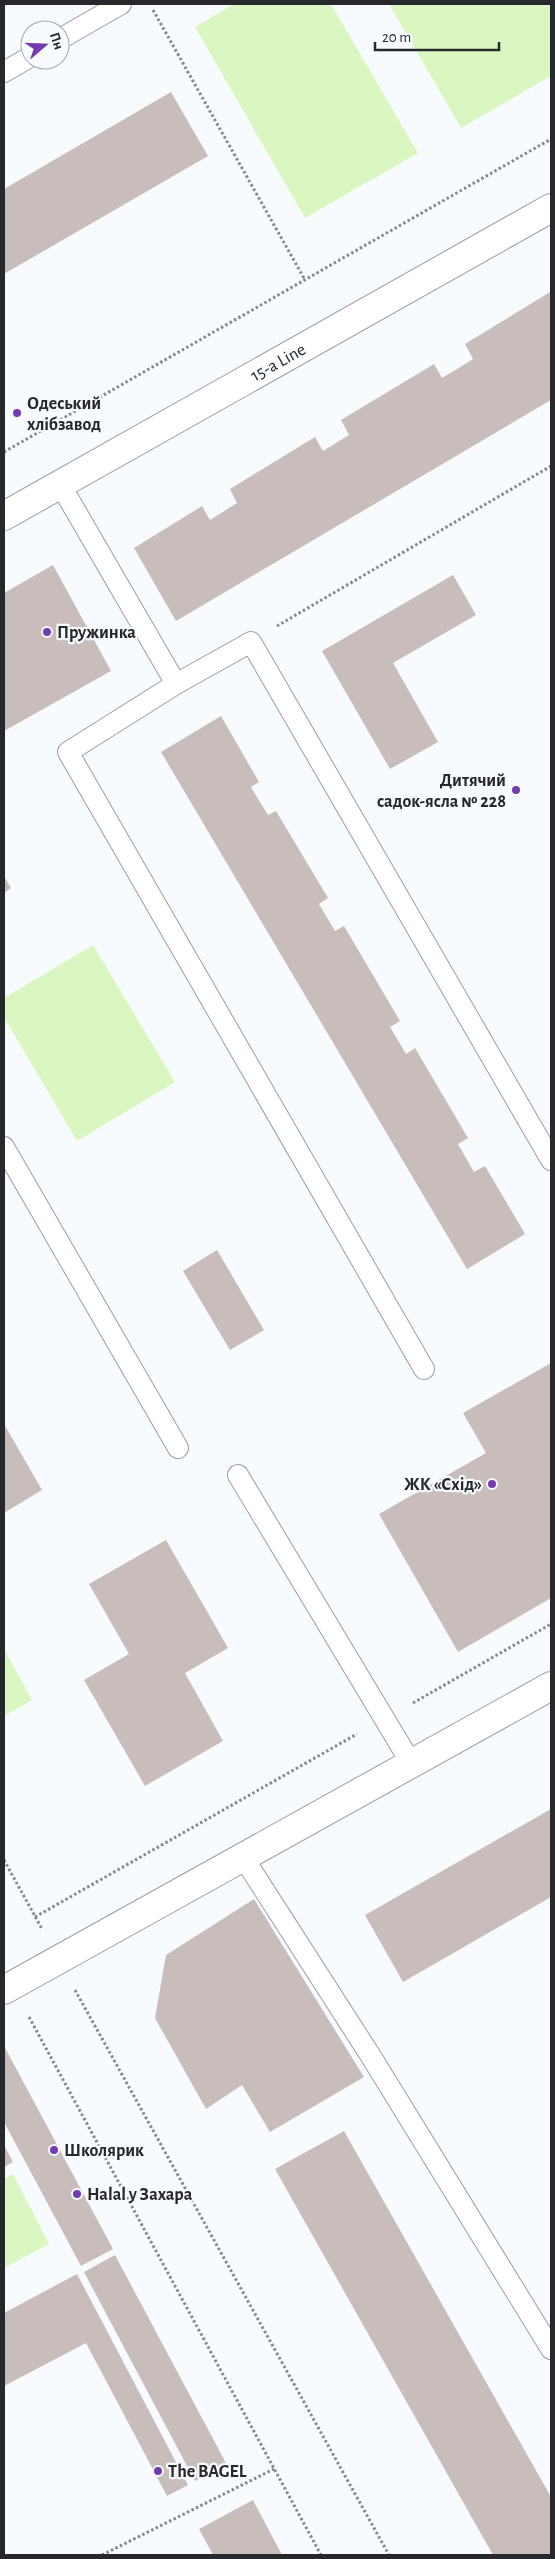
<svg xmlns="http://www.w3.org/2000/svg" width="555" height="2559" font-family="'Alegreya Sans',sans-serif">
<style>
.green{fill:#dbf7c1}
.building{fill:#c8bdba}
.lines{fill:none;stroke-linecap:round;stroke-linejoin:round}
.service-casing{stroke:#999ea6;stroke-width:22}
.minor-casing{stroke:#999ea6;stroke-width:30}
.path{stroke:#86898c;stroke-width:3;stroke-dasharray:2.5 2.5;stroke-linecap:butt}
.service{stroke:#fff;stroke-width:20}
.minor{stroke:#fff;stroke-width:28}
.poi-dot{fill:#743ab0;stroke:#f8fbfe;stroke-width:2}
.labels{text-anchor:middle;stroke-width:4.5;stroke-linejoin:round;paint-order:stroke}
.street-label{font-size:18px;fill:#26282c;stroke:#f8fbfe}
.poi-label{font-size:18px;font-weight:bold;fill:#26282c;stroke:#f8fbfe;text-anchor:start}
</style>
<rect width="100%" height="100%" fill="#f8fbfe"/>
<path class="green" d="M 234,4 L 331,4 L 418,153 L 305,218 L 195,27 Z
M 389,4 L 551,4 L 551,76 L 461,128 Z
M 93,945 L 175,1082 L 77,1141 L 4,1017 L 4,998 Z
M 4,1649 L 32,1700 L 4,1716 Z
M 13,2174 L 49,2244 L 4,2268 L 4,2179 Z"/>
<path class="building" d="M 171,92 L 208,156 L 4,274 L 4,189 Z
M 550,292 L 551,400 L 176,621 L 134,548 L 202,506 L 210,520 L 237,503 L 230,489 L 315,437 L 323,451 L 349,435 L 341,420 L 434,364 L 442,378 L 457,369 L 473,359 L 465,344 Z
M 53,565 L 111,671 L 4,731 L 4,593 Z
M 453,575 L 476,615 L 393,663 L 438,742 L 390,769 L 322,651 Z
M 221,716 L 259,782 L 251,787 L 260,802 L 268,815 L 276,811 L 328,898 L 319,904 L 335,931 L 344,926 L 400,1021 L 390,1027 L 406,1054 L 415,1048 L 468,1138 L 458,1144 L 474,1172 L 485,1166 L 525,1234 L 467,1269 L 161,752 Z
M 4,876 L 11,888 L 4,893 Z
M 217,1250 L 264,1330 L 230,1350 L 183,1271 Z
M 551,1363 L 551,1598 L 458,1652 L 379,1514 L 486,1453 L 463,1413 Z
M 4,1424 L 42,1490 L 4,1513 Z
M 166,1540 L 228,1648 L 185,1673 L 223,1741 L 145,1786 L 84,1680 L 129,1654 L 89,1584 Z
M 551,1809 L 551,1897 L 403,1982 L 365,1915 Z
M 254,1899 L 364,2077 L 270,2132 L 242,2085 L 206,2109 L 155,2018 L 166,1955 Z
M 4,2046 L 113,2249 L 81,2266 L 4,2122 Z
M 344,2131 L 551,2497 L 551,2555 L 493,2555 L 275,2169 Z
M 4,2145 L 13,2162 L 4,2167 Z
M 115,2255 L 227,2465 L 195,2481 L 84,2272 Z
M 77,2274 L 188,2485 L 167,2496 L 86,2343 L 4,2386 L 4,2313 Z
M 253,2500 L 282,2555 L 213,2555 L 199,2529 Z"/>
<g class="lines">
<defs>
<path id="service" d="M 60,39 L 121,4
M 4,72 L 30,57
M 60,484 L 176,684 L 251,642 L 551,1160
M 176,684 L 68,752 L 424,1369
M 4,1147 L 178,1448
M 238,1475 L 411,1763
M 243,1857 L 372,2058 L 551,2349"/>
<path id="minor" d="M 4,516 L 551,208
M 4,1990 L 551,1686"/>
</defs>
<use href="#service" class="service-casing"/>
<use href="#minor" class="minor-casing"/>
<path class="path" d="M 153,10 L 305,280
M 4,452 L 551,139
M 277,626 L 551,466
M 413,1703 L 551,1624
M 4,1860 L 42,1929
M 35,1917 L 357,1734
M 75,1990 L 389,2555
M 29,2017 L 321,2555
M 102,2555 L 274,2469"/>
<use href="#service" class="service"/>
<use href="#minor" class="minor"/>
</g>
<g class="poi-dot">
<circle cx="17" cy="413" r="5"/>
<circle cx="47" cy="632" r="5"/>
<circle cx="516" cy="790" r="5"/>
<circle cx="492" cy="1484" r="5"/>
<circle cx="54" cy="2150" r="5"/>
<circle cx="77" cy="2194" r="5"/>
<circle cx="158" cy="2471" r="5"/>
</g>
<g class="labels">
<g class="street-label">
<text transform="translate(278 362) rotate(-29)" y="6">15-a Line</text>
</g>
<g class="poi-label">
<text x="27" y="409">Одеський<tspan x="27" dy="21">хлібзавод</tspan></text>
<text x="57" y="638">Пружинка</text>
<text x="506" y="786" text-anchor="end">Дитячий<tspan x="506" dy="21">садок-ясла № 228</tspan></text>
<text x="482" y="1490" text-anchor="end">ЖК «Схід»</text>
<text x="64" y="2156">Школярик</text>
<text x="87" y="2200">Halal у Захара</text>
<text x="168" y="2477">The BAGEL</text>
</g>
</g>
<rect width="555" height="2559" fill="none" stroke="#26282c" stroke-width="10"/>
<g transform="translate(45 45) rotate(71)"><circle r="24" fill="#f8fbfe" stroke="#a4a7aa"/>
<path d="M0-4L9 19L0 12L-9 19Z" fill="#743ab0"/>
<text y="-8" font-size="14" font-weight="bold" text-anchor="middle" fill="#26282c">Пн</text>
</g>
<path d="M375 42v8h124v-8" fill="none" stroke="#26282c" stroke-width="2.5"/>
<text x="382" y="42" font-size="15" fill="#26282c" stroke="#f8fbfe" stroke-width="4" paint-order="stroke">20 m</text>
</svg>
